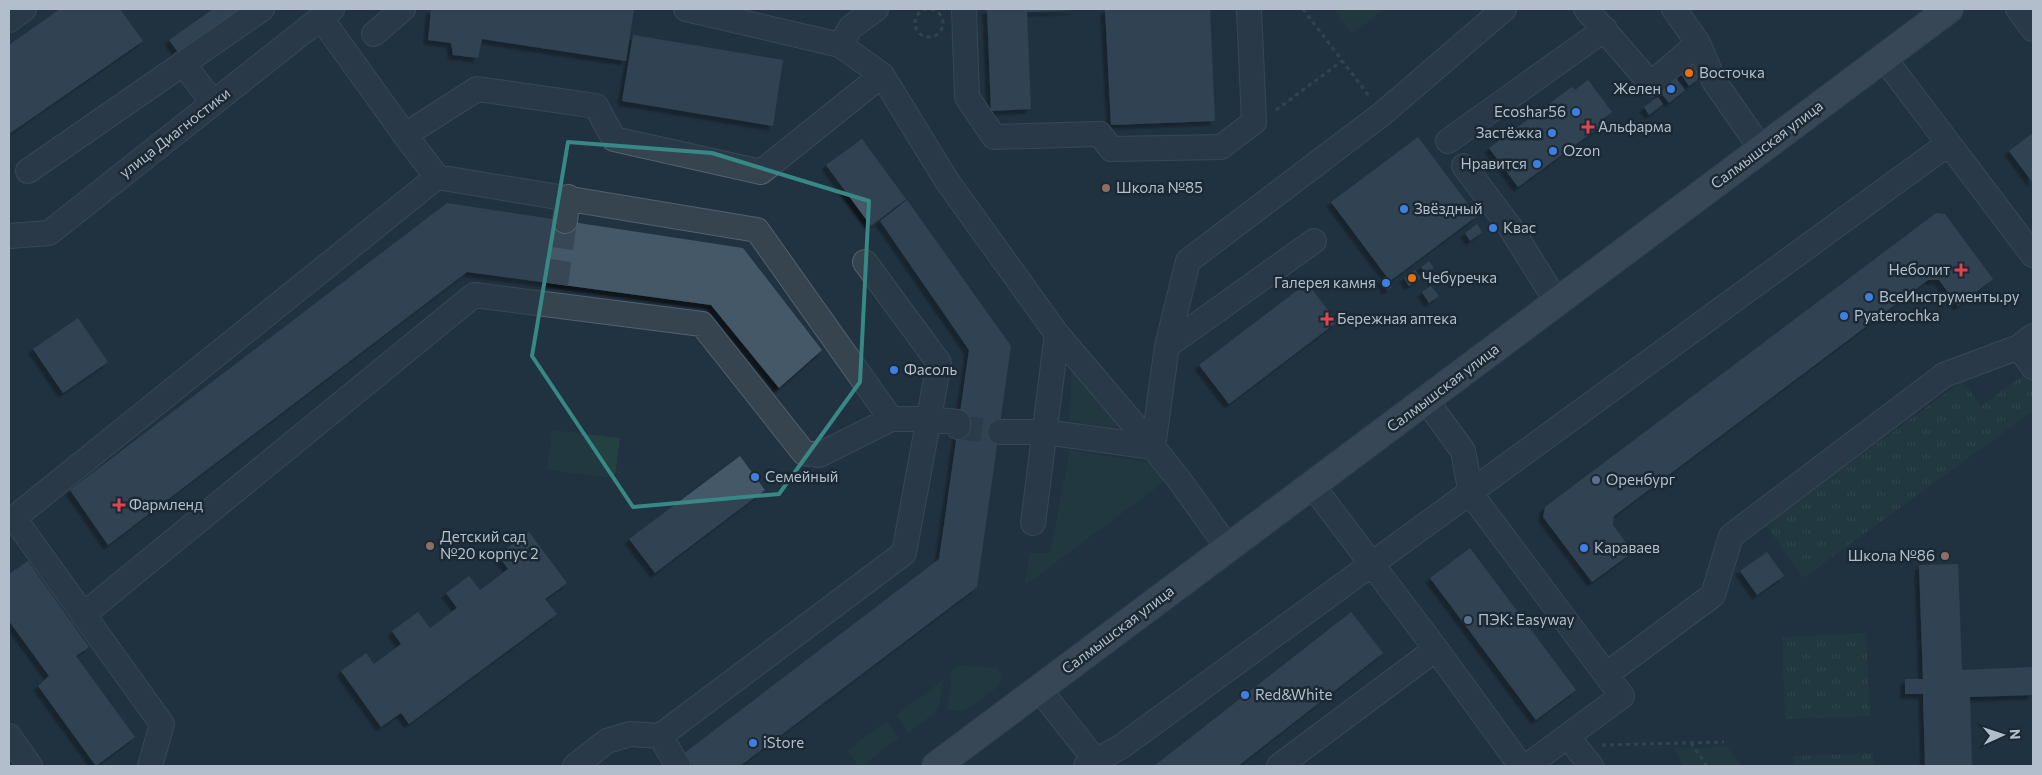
<svg xmlns="http://www.w3.org/2000/svg" width="2042" height="775" font-family="Commissioner,sans-serif">
<style>
.grass{fill:#234141}
.park{fill:url(#park-tufts)}
.building{fill:#455867;filter:url(#shadow)}
.lines{fill:none;stroke-linecap:round;stroke-linejoin:round}
.minor-tunnel{stroke:#374755;stroke-width:24;stroke-dasharray:24 12;stroke-linecap:butt}
.minor-casing{stroke:#54616e;stroke-width:26}
.major-casing{stroke:#3f4d59;stroke-width:30}
.path{stroke:#425d5d;stroke-width:3;stroke-dasharray:4 4;stroke-linecap:butt}
.minor{stroke:#364450;stroke-width:24}
.major{stroke:#546370;stroke-width:28}
.marked{fill:none;stroke:#388885;stroke-width:4;stroke-linejoin:round}
.food-dot{fill:#e8710a;stroke:#1b2935;stroke-width:2}
.shop-dot{fill:#3f7fe0;stroke:#1b2935;stroke-width:2}
.health-dot{fill:#e0444e;stroke:#1b2935;stroke-width:2}
.education-dot{fill:#8d6e63;stroke:#1b2935;stroke-width:2}
.service-dot{fill:#5c6f8a;stroke:#1b2935;stroke-width:2}
.labels{text-anchor:middle;stroke-width:5;stroke-linejoin:round;paint-order:stroke}
.poi-label{font-size:15px;fill:#b2becb;stroke:#1b2935;text-anchor:start}
.street-label{font-size:15px;fill:#b2becb;stroke:#1b2935}
</style>
<defs>
<pattern id="park-tufts" width="24" height="20" patternUnits="userSpaceOnUse" patternTransform="scale(1.25)"><rect width="24" height="20" fill="#234141"/><path d="M3 7l-1-3M5 7V3M7 7l1-3M15 17l-1-3M17 17v-4M19 17l1-3" fill="none" stroke="#415b5b"/></pattern>
<filter id="shadow"><feDropShadow dx="-4.5" dy="4.5" stdDeviation="1" flood-color="#0009"/></filter>
</defs>
<rect width="100%" height="100%" fill="#213240"/>
<path class="grass" d="M 1333,9 L 1385,9 L 1352,34 Z
M 1072,365 L 1122,429 L 1069,421 Z
M 552,430 L 620,438 L 615,478 L 547,470 Z
M 1070,450 L 1155,464 L 1169,478 L 1024,586 L 1030,553 L 1050,553 Z
M 959,665 L 997,668 L 1002,677 L 997,687 L 964,711 L 948,710 L 952,670 Z
M 943,680 L 938,710 L 908,733 L 896,715 Z
M 886,721 L 899,738 L 861,766 L 858,766 L 847,751 Z
M 1727,747 L 1742,766 L 1683,766 L 1674,748 Z"/>
<path class="park" d="M 2028,372 L 2033,379 L 2033,411 L 1803,578 L 1765,524 L 1963,381 L 1981,406 Z
M 1866,633 L 1870,716 L 1785,719 L 1782,637 Z
M 1873,753 L 1874,766 L 1794,766 L 1793,756 Z"/>
<path class="building" d="M 60,9 L 120,9 L 143,41 L 9,134 L 9,45 Z
M 213,9 L 253,9 L 183,59 L 169,40 Z
M 431,9 L 634,9 L 626,61 L 482,39 L 478,58 L 453,55 L 451,43 L 428,40 Z
M 987,9 L 1076,9 L 1076,10 L 1027,12 L 1031,109 L 991,111 Z
M 1105,9 L 1210,9 L 1215,121 L 1111,125 Z
M 633,35 L 783,60 L 773,126 L 622,101 Z
M 1688,60 L 1700,78 L 1689,86 L 1677,68 Z
M 1673,74 L 1685,90 L 1669,103 L 1656,87 Z
M 1588,80 L 1612,112 L 1598,123 L 1601,126 L 1518,187 L 1489,148 L 1572,87 L 1575,90 Z
M 1658,97 L 1663,104 L 1649,115 L 1644,107 Z
M 2033,133 L 2033,183 L 2009,151 Z
M 1418,137 L 1477,216 L 1390,281 L 1331,202 Z
M 862,139 L 906,199 L 871,226 L 826,165 Z
M 907,200 L 1011,346 L 977,587 L 740,766 L 693,766 L 683,754 L 939,559 L 969,350 L 880,221 Z
M 447,203 L 743,248 L 822,350 L 779,388 L 711,305 L 467,272 L 108,545 L 70,490 Z
M 1936,213 L 1945,214 L 1993,279 L 1958,306 L 1939,280 L 1928,280 L 1614,516 L 1613,525 L 1633,552 L 1592,582 L 1543,517 L 1545,507 Z
M 1477,224 L 1482,232 L 1470,241 L 1465,233 Z
M 1429,261 L 1434,268 L 1426,274 L 1421,267 Z
M 1415,270 L 1421,278 L 1409,286 L 1404,278 Z
M 1385,277 L 1392,287 L 1387,290 L 1380,280 Z
M 1307,283 L 1337,322 L 1229,404 L 1199,365 Z
M 1431,286 L 1439,296 L 1429,303 L 1422,292 Z
M 78,318 L 108,362 L 63,393 L 33,349 Z
M 740,456 L 765,490 L 655,573 L 629,539 Z
M 529,532 L 567,583 L 545,599 L 557,614 L 409,724 L 401,713 L 381,727 L 341,671 L 366,653 L 374,664 L 401,644 L 392,631 L 418,612 L 430,628 L 457,608 L 446,593 L 469,576 L 480,590 L 508,569 L 498,555 Z
M 1470,548 L 1576,690 L 1536,720 L 1430,578 Z
M 1767,552 L 1784,576 L 1757,595 L 1740,571 Z
M 28,561 L 89,647 L 76,656 L 135,737 L 96,766 L 38,686 L 49,676 L 9,621 L 9,574 Z
M 1958,564 L 1962,670 L 2033,667 L 2033,695 L 1970,697 L 1972,766 L 1925,766 L 1923,694 L 1905,694 L 1905,679 L 1923,679 L 1919,565 Z
M 1351,612 L 1383,653 L 1238,766 L 1154,766 Z"/>
<g class="lines">
<path class="minor-tunnel" d="M 556,284 L 565,221
M 958,427 L 1000,432"/>
<defs>
<path id="minor" d="M 686,9 L 840,45 L 882,75 L 947,181 L 1057,334 L 1033,523
M 964,9 L 967,97 L 994,137 L 1100,134 L 1111,149 L 1221,147 L 1254,122 L 1249,9
M 1586,9 L 1651,84 L 1698,43
M 1674,9 L 1698,43 L 1714,81 L 1762,150
M 2018,9 L 2033,29
M 321,18 L 405,135
M 9,20 L 24,9
M 374,34 L 403,9
M 840,45 L 851,27 L 876,9
M 1884,58 L 2033,255
M 183,63 L 213,103
M 1448,141 L 1605,29
M 1464,166 L 1510,227 L 1557,302
M 28,171 L 262,9
M 437,177 L 405,135 L 477,89 L 596,106 L 614,139 L 761,172 L 882,75
M 565,221 L 568,197
M 9,236 L 49,233 L 332,9
M 1057,334 L 1153,447
M 1167,346 L 1314,241
M 2019,347 L 2033,367
M 1426,400 L 1463,451 L 1471,494 L 1622,696 L 1527,766
M 1000,432 L 1045,432 L 1153,447 L 1180,481 L 1228,548
M 1153,447 L 1167,346 L 1188,261 L 1382,114 L 1504,9
M 1312,485 L 1436,649 L 1521,766
M 83,615 L 474,295 L 702,324 L 804,453 L 819,455 L 891,419
M 1607,674 L 1713,595 L 1731,536 L 1944,375 L 2019,347 L 2033,336
M 1039,689 L 1096,761 L 1098,766
M 9,736 L 30,766
M 1568,737 L 1591,766
M 150,766 L 162,724 L 14,518 L 437,177 L 757,230 L 891,419 L 928,419 L 958,422 L 958,427
M 575,766 L 607,741 L 630,734 L 660,736
M 678,766 L 660,736 L 904,553 L 939,363 L 865,262
M 1086,766 L 1122,746 L 1948,144
M 1279,766 L 1436,649"/>
<path id="major" d="M 936,766 L 1949,9"/>
</defs>
<use href="#minor" class="minor-casing"/>
<use href="#major" class="major-casing"/>
<path class="path" d="M 1303,9 L 1369,96
M915 23a14 14 0 1 1 28 0a14 14 0 1 1-28 0Z
M 1276,110 L 1342,61
M 1691,743 L 1707,766
M 1602,745 L 1724,742"/>
<use href="#minor" class="minor"/>
<use href="#major" class="major"/>
</g>
<path d="M0 0H2042V775H0ZM 568,142 L 712,153 L 869,201 L 860,382 L 779,494 L 633,507 L 532,356 Z" fill="#213240" fill-opacity=".55" fill-rule="evenodd"/>
<path class="marked" d="M 568,142 L 712,153 L 869,201 L 860,382 L 779,494 L 633,507 L 532,356 Z"/>
<g class="food-dot">
<circle cx="1689" cy="73" r="5"/>
<circle cx="1412" cy="278" r="5"/>
</g>
<g class="shop-dot">
<circle cx="1671" cy="89" r="5"/>
<circle cx="1576" cy="112" r="5"/>
<circle cx="1552" cy="133" r="5"/>
<circle cx="1553" cy="151" r="5"/>
<circle cx="1537" cy="164" r="5"/>
<circle cx="1404" cy="209" r="5"/>
<circle cx="1493" cy="228" r="5"/>
<circle cx="1386" cy="283" r="5"/>
<circle cx="1869" cy="297" r="5"/>
<circle cx="1844" cy="316" r="5"/>
<circle cx="894" cy="370" r="5"/>
<circle cx="755" cy="477" r="5"/>
<circle cx="1584" cy="548" r="5"/>
<circle cx="1245" cy="695" r="5"/>
<circle cx="753" cy="743" r="5"/>
</g>
<g class="health-dot">
<path d="M1585.5 119.5h5v5h5v5h-5v5h-5v-5h-5v-5h5z"/>
<path d="M1958.5 262.5h5v5h5v5h-5v5h-5v-5h-5v-5h5z"/>
<path d="M1324.5 311.5h5v5h5v5h-5v5h-5v-5h-5v-5h5z"/>
<path d="M116.5 497.5h5v5h5v5h-5v5h-5v-5h-5v-5h5z"/>
</g>
<g class="education-dot">
<circle cx="1106" cy="188" r="5"/>
<circle cx="430" cy="546" r="5"/>
<circle cx="1945" cy="556" r="5"/>
</g>
<g class="service-dot">
<circle cx="1596" cy="480" r="5"/>
<circle cx="1468" cy="620" r="5"/>
</g>
<g class="labels">
<g class="poi-label">
<text x="1699" y="78">Восточка</text>
<text x="1661" y="94" text-anchor="end">Желен</text>
<text x="1566" y="117" text-anchor="end">Ecoshar56</text>
<text x="1598" y="132">Альфарма</text>
<text x="1542" y="138" text-anchor="end">Застёжка</text>
<text x="1563" y="156">Ozon</text>
<text x="1527" y="169" text-anchor="end">Нравится</text>
<text x="1116" y="193">Школа №85</text>
<text x="1414" y="214">Звёздный</text>
<text x="1503" y="233">Квас</text>
<text x="1950" y="275" text-anchor="end">Неболит</text>
<text x="1422" y="283">Чебуречка</text>
<text x="1376" y="288" text-anchor="end">Галерея камня</text>
<text x="1879" y="302">ВсеИнструменты.ру</text>
<text x="1854" y="321">Pyaterochka</text>
<text x="1337" y="324">Бережная аптека</text>
<text x="904" y="375">Фасоль</text>
<text x="765" y="482">Семейный</text>
<text x="1606" y="485">Оренбург</text>
<text x="129" y="510">Фармленд</text>
<text x="440" y="542">Детский сад<tspan x="440" dy="17">№20 корпус 2</tspan></text>
<text x="1594" y="553">Караваев</text>
<text x="1935" y="561" text-anchor="end">Школа №86</text>
<text x="1478" y="625">ПЭК: Easyway</text>
<text x="1255" y="700">Red&amp;White</text>
<text x="763" y="748">iStore</text>
</g>
<g class="street-label">
<text transform="translate(175 133) rotate(-38)" y="5">улица Диагностики</text>
<text transform="translate(1767 145) rotate(-37)" y="5">Салмышская улица</text>
<text transform="translate(1443 388) rotate(-37)" y="5">Салмышская улица</text>
<text transform="translate(1118 630) rotate(-37)" y="5">Салмышская улица</text>
</g>
</g>
<rect width="2042" height="775" fill="none" stroke="#b2becb" stroke-width="20"/>
<g transform="translate(2002 735) rotate(87)" stroke="#1b2935" stroke-width="4" paint-order="stroke">
<path d="M0-4L9 19L0 12L-9 19Z" fill="#b2becb"/>
<text y="-8" font-size="14" font-weight="bold" text-anchor="middle" fill="#b2becb">N</text>
</g>
</svg>
